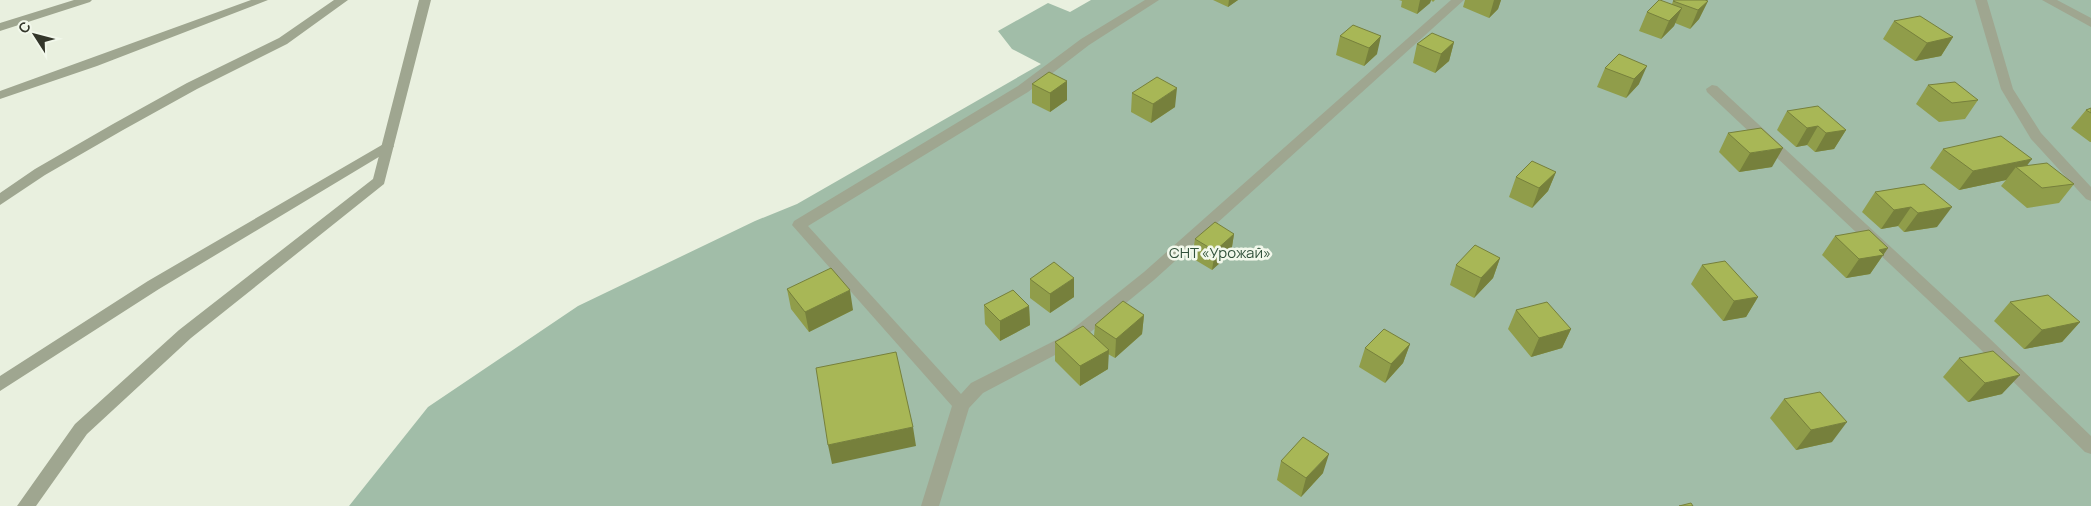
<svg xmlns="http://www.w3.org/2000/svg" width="2091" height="506" font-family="Manrope,sans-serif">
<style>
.green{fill:#a1bda8}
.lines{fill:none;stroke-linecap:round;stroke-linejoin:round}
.lane{fill:#9fa690;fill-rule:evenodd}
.street{fill:#9fa690;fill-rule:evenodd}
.wall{fill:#909d4a}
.shaded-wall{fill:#76803c}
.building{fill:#a8b756;stroke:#76803c}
.labels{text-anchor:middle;stroke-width:5;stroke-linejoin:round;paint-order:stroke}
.park-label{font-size:15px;fill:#31513a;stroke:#f2f8eb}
</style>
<rect width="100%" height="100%" fill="#e9f0df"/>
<path class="green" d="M 1091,0 L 2091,0 L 2091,506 L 349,506 L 428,407 L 578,306 L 755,221 L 797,204 L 1041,64 L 1012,49 L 998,31 L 1048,3 L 1070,12 Z"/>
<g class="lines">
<path class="lane" d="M 1145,0 L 1159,0 L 1089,45 L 1028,92 L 808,226 L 961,394 L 971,383 L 1064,336 L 1144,272 L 1451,0 L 1464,0 L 1154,280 L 1076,344 L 983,393 L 969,408 L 939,506 L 921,506 L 952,406 L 792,225 L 794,221 L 1018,86 L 1081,39 Z
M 1975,0 L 1987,0 L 2013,89 L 2041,133 L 2091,187 L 2091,201 L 2086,199 L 2031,139 L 2001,89 Z
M 2042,0 L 2057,0 L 2091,18 L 2091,27 Z
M 1712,85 L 1717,86 L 1988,337 L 2091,436 L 2091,454 L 2085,452 L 1976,345 L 1707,92 L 1706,89 Z
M 387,142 L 394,146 L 392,149 L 159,289 L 0,391 L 0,376 L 148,281 Z"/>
<path class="street" d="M 74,0 L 92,0 L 90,2 L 0,31 L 0,23 Z
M 251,0 L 268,0 L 97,66 L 0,99 L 0,91 Z
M 334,0 L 348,0 L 287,44 L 197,89 L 123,130 L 45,175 L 0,205 L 0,193 L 35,169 L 113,124 L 187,83 L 279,38 Z
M 419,0 L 431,0 L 384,184 L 191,338 L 87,434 L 36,506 L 17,506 L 75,424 L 179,330 L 373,179 Z"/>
</g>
<path class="wall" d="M 1213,0 L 1238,0 L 1228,7 Z
M 1399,0 L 1435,0 L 1433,2 L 1431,0 L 1430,3 L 1417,14 L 1401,7 L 1402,1 Z
M 1465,0 L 1501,0 L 1498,9 L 1489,18 L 1463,7 Z
M 1673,1 L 1708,1 L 1699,19 L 1690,29 L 1675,23 L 1674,26 L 1661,39 L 1639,31 L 1647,12 L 1672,4 Z
M 1894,21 L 1953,37 L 1941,56 L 1915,61 L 1883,39 Z
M 1353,25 L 1377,54 L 1364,66 L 1336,55 L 1340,36 Z
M 1454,42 L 1449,61 L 1435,73 L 1413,63 L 1417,44 Z
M 1619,54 L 1639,84 L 1626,98 L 1597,87 L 1605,68 Z
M 1067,81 L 1067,100 L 1050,112 L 1032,103 L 1032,84 Z
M 1928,85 L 1978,100 L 1965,119 L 1939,122 L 1916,104 Z
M 1132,93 L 1175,107 L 1151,123 L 1131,112 Z
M 2091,108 L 2091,142 L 2090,142 L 2071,128 L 2086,110 Z
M 1787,111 L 1846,130 L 1834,149 L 1815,152 L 1807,145 L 1796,147 L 1777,130 Z
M 1728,133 L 1772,167 L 1739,172 L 1719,152 Z
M 1943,149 L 2026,166 L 2074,184 L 2059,203 L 2027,208 L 2001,186 L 2006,180 L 1959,190 L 1930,168 Z
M 1556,172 L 1548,191 L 1532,208 L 1509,197 L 1516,177 Z
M 1924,184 L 1937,227 L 1904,232 L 1898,226 L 1881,229 L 1862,212 L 1875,192 Z
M 1234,234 L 1231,253 L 1212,270 L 1192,258 L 1195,239 Z
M 1835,236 L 1888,248 L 1870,274 L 1846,278 L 1822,255 Z
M 1500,258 L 1493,278 L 1474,298 L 1450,285 L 1456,265 Z
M 1702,265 L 1758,297 L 1746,317 L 1723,321 L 1691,284 Z
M 1030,279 L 1074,297 L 1050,313 L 1030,298 Z
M 787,289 L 853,310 L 809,332 L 791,309 Z
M 2010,302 L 2080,322 L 2062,342 L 2024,349 L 1994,321 Z
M 984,305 L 1029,306 L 1030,325 L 1000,341 L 985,324 Z
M 1516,310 L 1571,329 L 1562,348 L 1531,357 L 1508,329 Z
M 1144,315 L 1142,334 L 1115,358 L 1108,354 L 1108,369 L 1080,386 L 1055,361 L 1055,342 L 1094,336 L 1095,325 Z
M 1410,344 L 1403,363 L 1385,383 L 1359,367 L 1365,348 Z
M 1959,358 L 2002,394 L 1968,402 L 1943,377 Z
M 1784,399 L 1832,442 L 1796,450 L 1770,418 Z
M 1281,461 L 1323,473 L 1301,497 L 1277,480 Z"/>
<path class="shaded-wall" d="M 1229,0 L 1238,0 L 1228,7 Z
M 1420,0 L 1431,0 L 1430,3 L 1417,14 Z
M 1494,0 L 1501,0 L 1498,9 L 1489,18 Z
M 1708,1 L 1699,19 L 1690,29 L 1698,10 Z
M 1682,8 L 1674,26 L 1661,39 L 1669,21 Z
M 1381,36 L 1377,54 L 1364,66 L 1369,48 Z
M 1953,37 L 1941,56 L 1915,61 L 1927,43 Z
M 1454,42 L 1449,61 L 1435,73 L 1441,54 Z
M 1647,66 L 1639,84 L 1626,98 L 1634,79 Z
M 1067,81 L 1067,100 L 1050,112 L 1050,93 Z
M 1177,88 L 1175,107 L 1151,123 L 1153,104 Z
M 1818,126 L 1807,145 L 1796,147 L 1807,128 Z
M 1846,130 L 1834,149 L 1815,152 L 1826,133 Z
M 1783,148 L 1772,167 L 1739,172 L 1750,153 Z
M 2032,159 L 2022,172 L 2016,167 L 2006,180 L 1959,190 L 1973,171 Z
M 1556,172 L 1548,191 L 1532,208 L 1539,188 Z
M 1911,207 L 1898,226 L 1881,229 L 1894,210 Z
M 1952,207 L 1937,227 L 1904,232 L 1918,213 Z
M 1234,234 L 1231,253 L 1212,270 L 1215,251 Z
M 1888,248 L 1870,274 L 1846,278 L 1859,259 L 1879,250 Z
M 1500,258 L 1493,278 L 1474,298 L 1481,278 Z
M 1074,278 L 1074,297 L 1050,313 L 1050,294 Z
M 850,290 L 853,310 L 809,332 L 805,312 Z
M 1758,297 L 1746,317 L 1723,321 L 1734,301 Z
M 1029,306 L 1030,325 L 1000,341 L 1000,321 Z
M 1144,315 L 1142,334 L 1115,358 L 1116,339 Z
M 2080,322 L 2062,342 L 2024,349 L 2042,330 Z
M 1571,329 L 1562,348 L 1531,357 L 1539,338 Z
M 1410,344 L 1403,363 L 1385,383 L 1391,364 Z
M 1109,350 L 1108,369 L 1080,386 L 1080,366 Z
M 2020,375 L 2002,394 L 1968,402 L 1985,383 Z
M 1847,422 L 1832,442 L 1796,450 L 1811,430 Z
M 913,427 L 916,446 L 832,464 L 828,445 Z
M 1329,454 L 1323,473 L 1301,497 L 1306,478 Z"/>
<path class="building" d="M 1659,0 L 1660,0 L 1682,8 L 1669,21 L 1647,12 Z
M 1675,0 L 1705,0 L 1708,1 L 1698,10 L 1673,1 Z
M 1920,16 L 1953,37 L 1927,43 L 1894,21 Z
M 1353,25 L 1381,36 L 1369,48 L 1340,36 Z
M 1432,33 L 1454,42 L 1441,54 L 1417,44 Z
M 1619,54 L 1647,66 L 1634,79 L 1605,68 Z
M 1049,72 L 1067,81 L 1050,93 L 1032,84 Z
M 1157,77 L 1177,88 L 1153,104 L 1132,93 Z
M 1955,82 L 1978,100 L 1952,103 L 1928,85 Z
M 1818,106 L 1846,130 L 1826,133 L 1818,126 L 1807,128 L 1787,111 Z
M 2091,108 L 2091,113 L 2086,110 Z
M 1761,128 L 1783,148 L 1750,153 L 1728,133 Z
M 2001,136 L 2032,159 L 1973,171 L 1943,149 Z
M 1532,161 L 1556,172 L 1539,188 L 1516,177 Z
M 2047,163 L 2074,184 L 2042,188 L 2016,167 Z
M 1924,184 L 1952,207 L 1918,213 L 1911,207 L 1894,210 L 1875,192 Z
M 1215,222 L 1234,234 L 1215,251 L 1195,239 Z
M 1869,230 L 1888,248 L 1879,250 L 1884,255 L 1859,259 L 1835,236 Z
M 1475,245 L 1500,258 L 1481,278 L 1456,265 Z
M 1725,261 L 1758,297 L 1734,301 L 1702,265 Z
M 1054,262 L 1074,278 L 1050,294 L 1030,279 Z
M 831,268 L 850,290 L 805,312 L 787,289 Z
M 1013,290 L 1029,306 L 1000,321 L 984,305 Z
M 2048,295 L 2080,322 L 2042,330 L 2010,302 Z
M 1123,301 L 1144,315 L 1116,339 L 1095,325 Z
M 1547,302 L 1571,329 L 1539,338 L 1516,310 Z
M 1083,326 L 1109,350 L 1080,366 L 1055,342 Z
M 1384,329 L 1410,344 L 1391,364 L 1365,348 Z
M 1993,351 L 2020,375 L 1985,383 L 1959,358 Z
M 896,352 L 913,427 L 828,445 L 816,368 Z
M 1820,392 L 1847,422 L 1811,430 L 1784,399 Z
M 1303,437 L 1329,454 L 1306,478 L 1281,461 Z
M 1691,503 L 1693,506 L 1679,506 Z"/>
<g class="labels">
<g class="park-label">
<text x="1220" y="258">СНТ «Урожай»</text>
</g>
</g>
<g transform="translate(35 35) rotate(306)" stroke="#f2f8eb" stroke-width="4" paint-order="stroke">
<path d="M0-4L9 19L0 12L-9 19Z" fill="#33362a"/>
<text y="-8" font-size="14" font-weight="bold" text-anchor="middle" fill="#33362a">С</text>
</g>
</svg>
